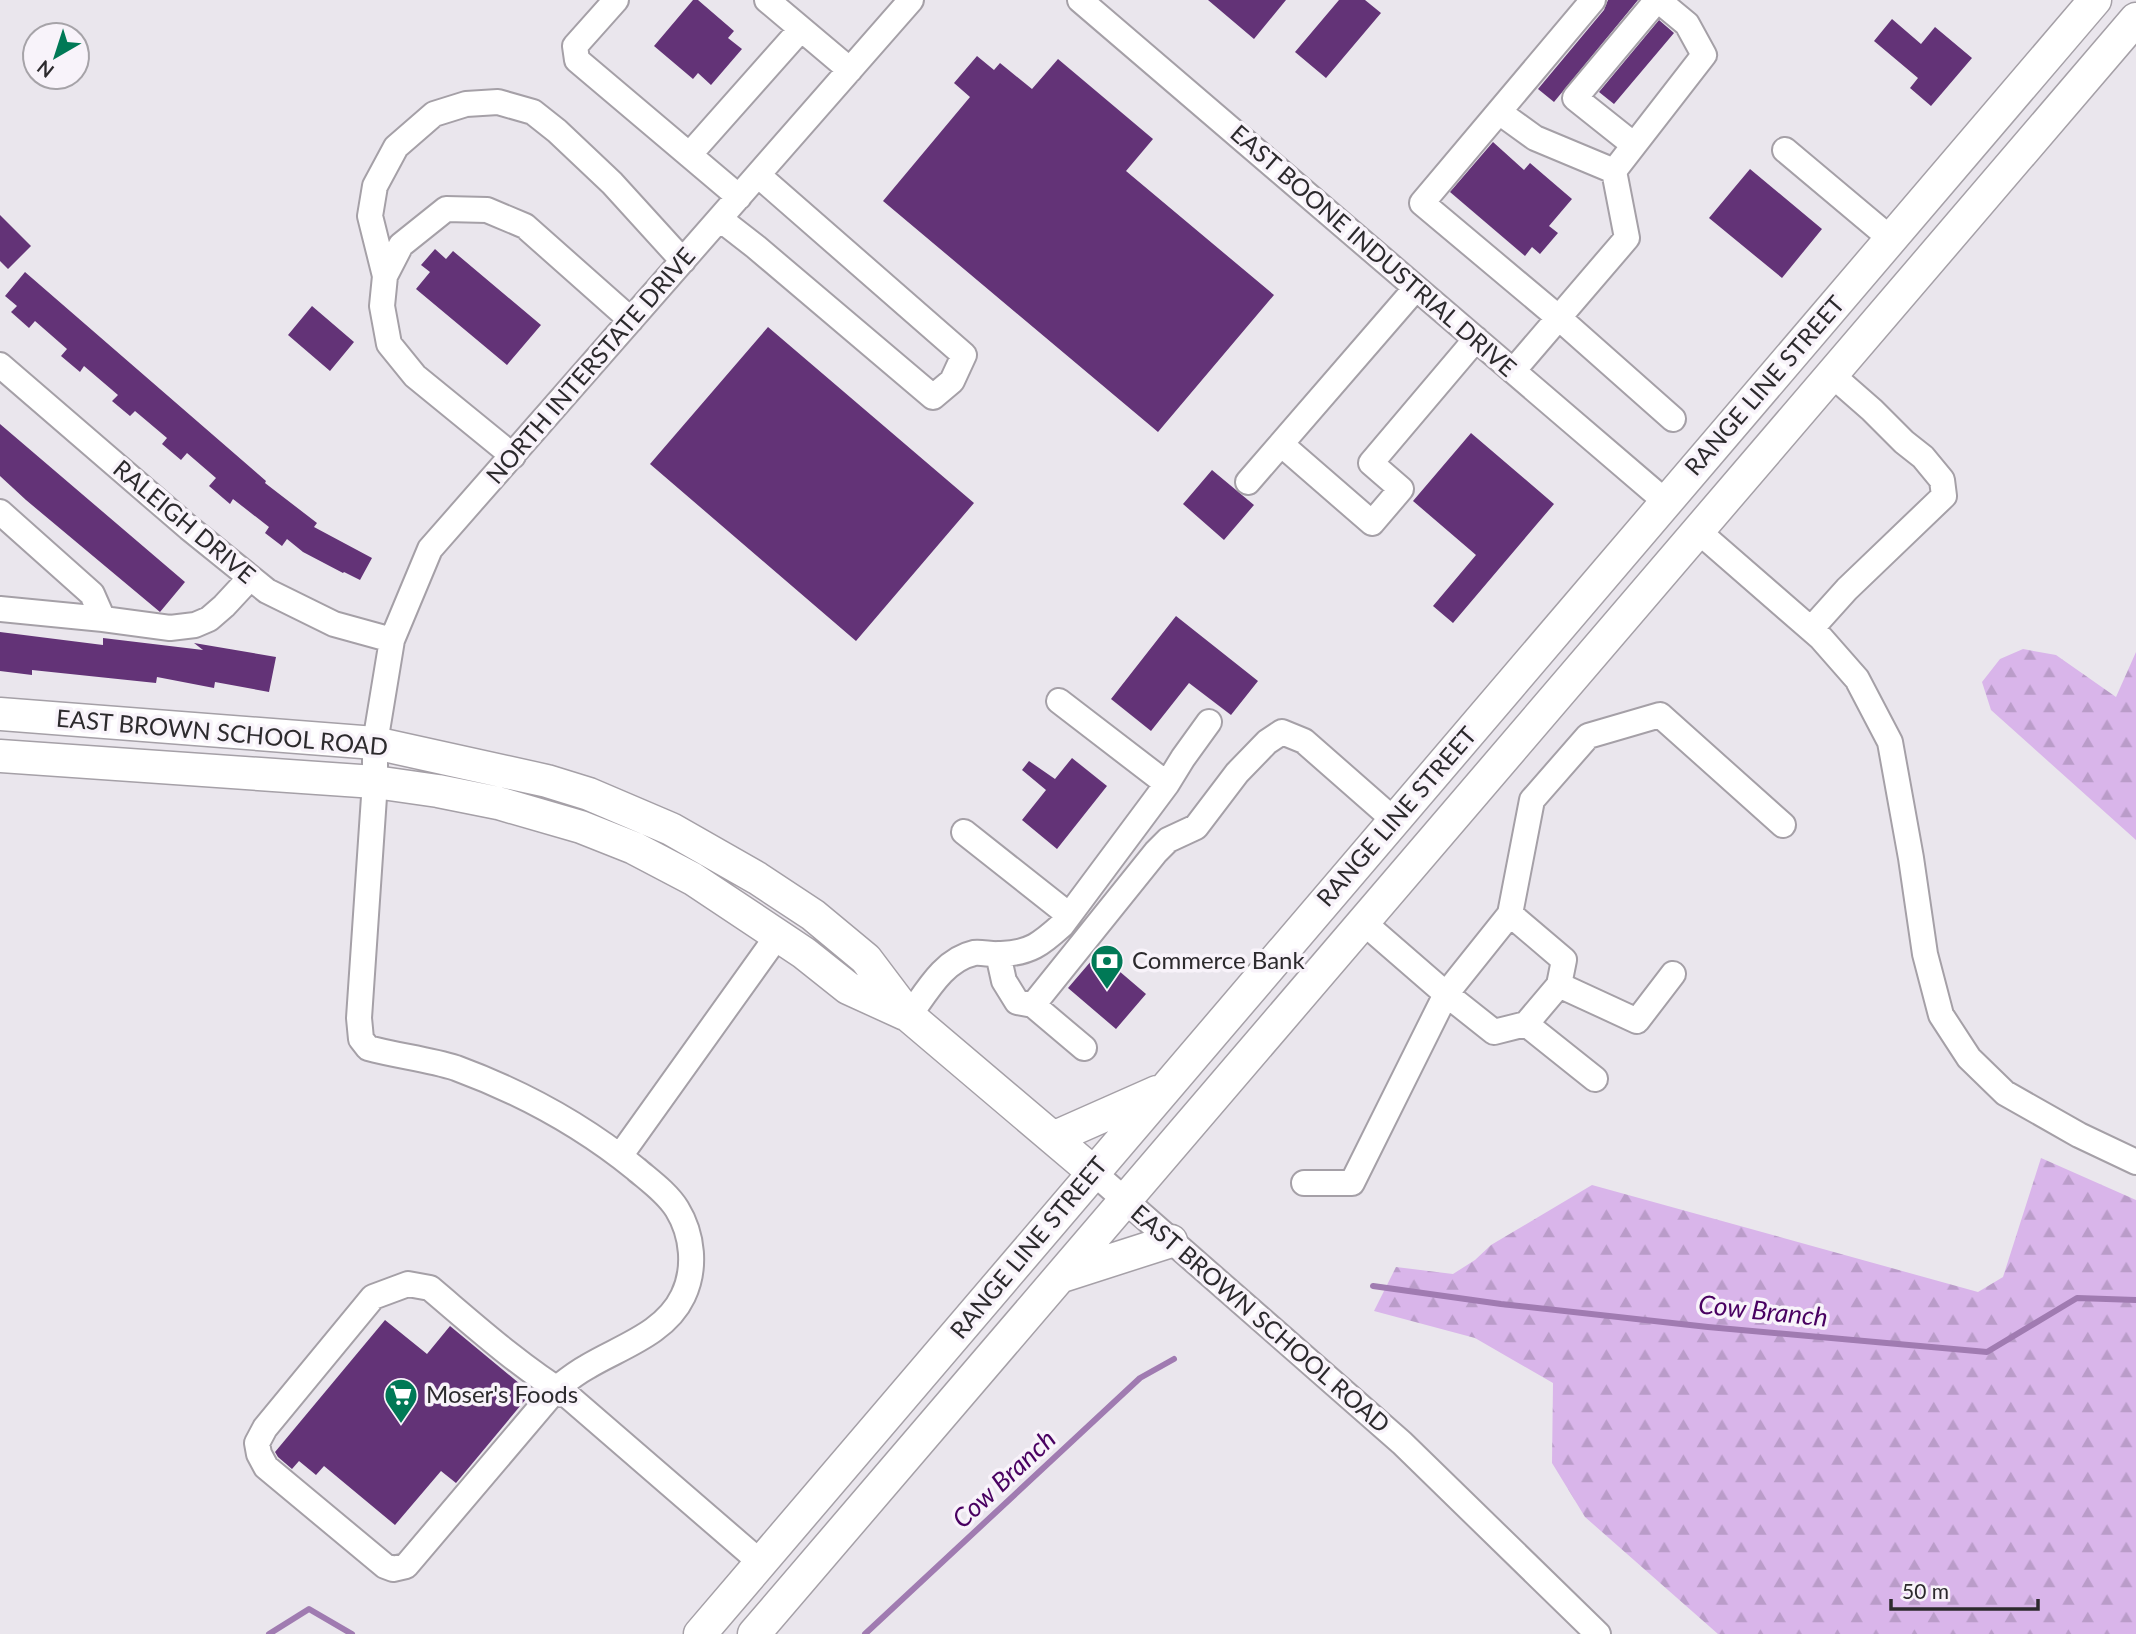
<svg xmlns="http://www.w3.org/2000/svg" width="2136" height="1634" font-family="Lato,sans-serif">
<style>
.forest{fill:url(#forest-firs)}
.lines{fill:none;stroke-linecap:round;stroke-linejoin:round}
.stream{stroke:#a07bb1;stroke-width:6}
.building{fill:#633377}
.minor-casing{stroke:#a5a0a7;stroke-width:28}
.major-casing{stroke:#a5a0a7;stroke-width:35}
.minor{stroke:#fff;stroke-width:24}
.major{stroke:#fff;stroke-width:32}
.labels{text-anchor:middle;stroke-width:7;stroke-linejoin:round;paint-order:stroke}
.street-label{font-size:24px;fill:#2c2a2d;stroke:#f8f3fa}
.poi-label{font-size:24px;fill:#2c2a2d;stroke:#f8f3fa;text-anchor:start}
.water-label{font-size:26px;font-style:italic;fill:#490161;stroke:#f8f3fa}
</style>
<defs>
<pattern id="forest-firs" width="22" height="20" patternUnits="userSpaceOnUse" patternTransform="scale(1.75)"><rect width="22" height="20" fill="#d9b5ea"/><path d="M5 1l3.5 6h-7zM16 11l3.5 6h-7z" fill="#ba9cc9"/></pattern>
</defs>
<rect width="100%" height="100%" fill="#eae6ed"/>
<path class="forest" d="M 2023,649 L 2056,655 L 2116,697 L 2136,652 L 2136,840 L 1991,710 L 1982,682 L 2000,659 Z
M 2041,1158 L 2136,1200 L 2136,1634 L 1718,1634 L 1585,1517 L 1552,1463 L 1553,1383 L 1475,1338 L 1374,1311 L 1396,1267 L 1453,1274 L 1475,1260 L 1491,1245 L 1592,1185 L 1978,1292 L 2003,1277 Z"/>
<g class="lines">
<path class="stream" d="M 1373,1286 L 1501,1304 L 1708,1327 L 1987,1352 L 2077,1298 L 2136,1300
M 269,1634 L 309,1609 L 352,1634
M 865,1634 L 1140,1378 L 1174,1359"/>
</g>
<path class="building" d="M 693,0 L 698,0 L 734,31 L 728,38 L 742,49 L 711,85 L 698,73 L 693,79 L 654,46 Z
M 1208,0 L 1286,0 L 1254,39 Z
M 1339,0 L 1365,0 L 1381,13 L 1326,78 L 1295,52 Z
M 1608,0 L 1638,0 L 1554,102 L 1538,89 L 1604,10 Z
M 1892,19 L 1921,44 L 1935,27 L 1972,58 L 1931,106 L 1910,88 L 1918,78 L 1874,41 Z
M 1659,20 L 1674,33 L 1614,104 L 1599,92 Z
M 977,56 L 994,70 L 1000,63 L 1032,89 L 1058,59 L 1153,139 L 1126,171 L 1274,295 L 1158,432 L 883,201 L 970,97 L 954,83 Z
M 1493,142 L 1524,170 L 1530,163 L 1572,199 L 1549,226 L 1558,233 L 1540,254 L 1532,247 L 1525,256 L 1450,192 Z
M 1750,169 L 1822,229 L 1782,278 L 1709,218 Z
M 0,215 L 31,246 L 8,269 L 0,261 Z
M 435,249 L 446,259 L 453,251 L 541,325 L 507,365 L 416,289 L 430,272 L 421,265 Z
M 25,272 L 266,481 L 265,483 L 317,523 L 314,527 L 372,558 L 360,580 L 344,572 L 343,573 L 303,552 L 287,539 L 282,546 L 265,533 L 269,527 L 233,499 L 230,504 L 209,486 L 216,478 L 187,453 L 181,460 L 162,444 L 167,438 L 135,411 L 130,416 L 112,401 L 118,395 L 84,366 L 80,372 L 61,356 L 67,349 L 35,321 L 29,328 L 11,312 L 17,306 L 5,296 Z
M 312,306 L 354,342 L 330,371 L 288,335 Z
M 768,327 L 974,503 L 856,641 L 650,464 Z
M 0,424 L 185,582 L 160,612 L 26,500 L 0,476 Z
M 1471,433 L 1554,504 L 1453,623 L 1433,606 L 1476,555 L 1413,501 Z
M 1212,470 L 1254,505 L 1224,540 L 1183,504 Z
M 1176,616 L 1258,681 L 1231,715 L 1189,683 L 1151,731 L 1111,699 Z
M 0,632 L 103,645 L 103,638 L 203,650 L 194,643 L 276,657 L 269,692 L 215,682 L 214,688 L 157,677 L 156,683 L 32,670 L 32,675 L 0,671 Z
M 1072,758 L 1107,786 L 1057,849 L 1022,820 L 1046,790 L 1022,770 L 1029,761 L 1055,779 Z
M 1098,953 L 1146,994 L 1116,1029 L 1068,988 Z
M 385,1320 L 427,1354 L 450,1326 L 531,1393 L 456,1483 L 441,1471 L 395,1525 L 324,1466 L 316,1475 L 299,1461 L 292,1469 L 278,1457 L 275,1452 Z"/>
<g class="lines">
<defs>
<path id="minor" d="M 616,0 L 575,46 L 577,60 L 739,197
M 767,0 L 850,70
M 1080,0 L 1666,502
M 1593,0 L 1422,203 L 1559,318 L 1673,419
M 1499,112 L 1535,138 L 1614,171
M 1634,145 L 1575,98 L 1657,0
M 1785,150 L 1891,239
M 690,154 L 801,29
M 720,219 L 756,247 L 933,397 L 952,381 L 964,355 L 758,175
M 385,276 L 370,216 L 375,186 L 396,147 L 434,114 L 466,104 L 498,102 L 533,112 L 557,131 L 612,183 L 683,261
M 0,365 L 189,528 L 267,591 L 334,624 L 392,640
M 1513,371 L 1627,238 L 1614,171 L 1704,55 L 1687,24 L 1658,0
M 1281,444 L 1372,523 L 1401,489 L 1371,463 L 1476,339
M 513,456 L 415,376 L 389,344 L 382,306 L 385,276 L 401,245 L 446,209 L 487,210 L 525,226 L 631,320
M 1248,482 L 1416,288
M 0,512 L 92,594 L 103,619
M 1698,531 L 1821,638 L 1857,679 L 1890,742 L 1911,858 L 1925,954 L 1941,1015 L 1969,1058 L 2005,1093 L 2079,1135 L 2136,1162
M 0,609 L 103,619 L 170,628 L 195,625 L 209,619 L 224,606 L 250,578
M 1811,629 L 1847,589 L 1944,496 L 1942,480 L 1923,457 L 1904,442 L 1872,410 L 1832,375
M 1059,701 L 1167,784
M 964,832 L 1069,915
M 1510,914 L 1564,960 L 1559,985 L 1526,1024 L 1494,1032 L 1446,994 L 1510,914 L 1532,800 L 1588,736 L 1660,715 L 1783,825
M 998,954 L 1004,981 L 1017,1002 L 1033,1005 L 1156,852 L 1168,840 L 1196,827 L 1237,773 L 1267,742 L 1282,732 L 1304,741 L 1394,820
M 1559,985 L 1637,1021 L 1673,974
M 1033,1005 L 1084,1048
M 909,1016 C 926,993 943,960 974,953 C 982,952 992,955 1001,954 C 1030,953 1041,944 1062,925 L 1167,784 L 1183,758 L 1209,722
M 1526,1024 L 1595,1079
M 620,1156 L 778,935
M 1093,1172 L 1402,1443 L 1598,1634
M 1304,1183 L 1352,1183 L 1446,994 L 1363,922
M 760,1562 L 568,1396 C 518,1365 475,1326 430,1288 L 408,1284 L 373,1297 L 265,1428 L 257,1443 L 259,1454 L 266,1467 L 385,1566 L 393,1569 L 406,1566 L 557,1388 C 566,1381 576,1373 587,1367 C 620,1347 665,1334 683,1296 C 696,1269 693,1235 677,1209 C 667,1193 650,1181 636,1169 C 582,1125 521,1092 456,1068 C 428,1059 397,1056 368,1048 L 361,1039 L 359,1018 L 375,782 L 375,743 L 392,640 L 430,549 L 911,0"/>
<path id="major" d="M 0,714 L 375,743 L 547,781 L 589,794 L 671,829 L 757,878 L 813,915 L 866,959 L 909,1016 L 1093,1172
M 0,756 L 375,782 L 438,791 L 498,803 L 581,827 L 634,848 L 693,879 L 804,953 L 848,988 L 905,1014
M 1053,1138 L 1157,1092
M 1062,1276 L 1171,1241
M 700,1634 L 2095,0
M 754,1634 L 2136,19"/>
</defs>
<use href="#minor" class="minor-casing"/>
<use href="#major" class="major-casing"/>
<use href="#minor" class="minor"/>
<use href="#major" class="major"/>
</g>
<defs>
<symbol id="bank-pin" viewBox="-11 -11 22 30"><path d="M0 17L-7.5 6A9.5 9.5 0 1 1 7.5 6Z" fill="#007956" stroke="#f8f3fa"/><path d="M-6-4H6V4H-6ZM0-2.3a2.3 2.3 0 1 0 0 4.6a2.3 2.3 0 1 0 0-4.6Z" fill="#fff"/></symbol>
<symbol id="supermarket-pin" viewBox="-11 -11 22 30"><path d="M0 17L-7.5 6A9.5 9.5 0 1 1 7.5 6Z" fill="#007956" stroke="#f8f3fa"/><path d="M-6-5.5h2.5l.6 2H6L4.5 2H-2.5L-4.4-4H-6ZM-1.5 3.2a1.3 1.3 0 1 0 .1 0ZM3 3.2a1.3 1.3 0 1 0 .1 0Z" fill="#fff"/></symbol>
</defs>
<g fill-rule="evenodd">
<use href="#bank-pin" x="1088" y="942" width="38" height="52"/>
<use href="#supermarket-pin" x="382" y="1376" width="38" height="52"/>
</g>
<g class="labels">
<g class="street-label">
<text transform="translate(1373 251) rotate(41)" y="8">EAST BOONE INDUSTRIAL DRIVE</text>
<text transform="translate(591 366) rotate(-49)" y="8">NORTH INTERSTATE DRIVE</text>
<text transform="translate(1765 386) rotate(-49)" y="8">RANGE LINE STREET</text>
<text transform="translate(184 522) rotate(40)" y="8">RALEIGH DRIVE</text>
<text transform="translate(222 733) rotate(5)" y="8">EAST BROWN SCHOOL ROAD</text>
<text transform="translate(1397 817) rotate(-49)" y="8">RANGE LINE STREET</text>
<text transform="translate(1029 1248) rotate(-50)" y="8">RANGE LINE STREET</text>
<text transform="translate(1260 1319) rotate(41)" y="8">EAST BROWN SCHOOL ROAD</text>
</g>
<g class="poi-label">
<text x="1132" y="969">Commerce Bank</text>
<text x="426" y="1403">Moser's Foods</text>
</g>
<g class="water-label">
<text transform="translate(1763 1311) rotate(6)" y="9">Cow Branch</text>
<text transform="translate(1004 1479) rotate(-43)" y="9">Cow Branch</text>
</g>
</g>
<g transform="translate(56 56) rotate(219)"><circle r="33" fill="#f8f3fa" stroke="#a6a3a8" stroke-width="2"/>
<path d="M0-5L12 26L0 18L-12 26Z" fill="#007956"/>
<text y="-10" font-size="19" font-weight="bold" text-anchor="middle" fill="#2c2a2d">N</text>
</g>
<path d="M1891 1599v10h147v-10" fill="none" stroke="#2c2a2d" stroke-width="3.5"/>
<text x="1902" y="1599" font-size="21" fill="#2c2a2d" stroke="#f8f3fa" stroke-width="5" paint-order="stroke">50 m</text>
</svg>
